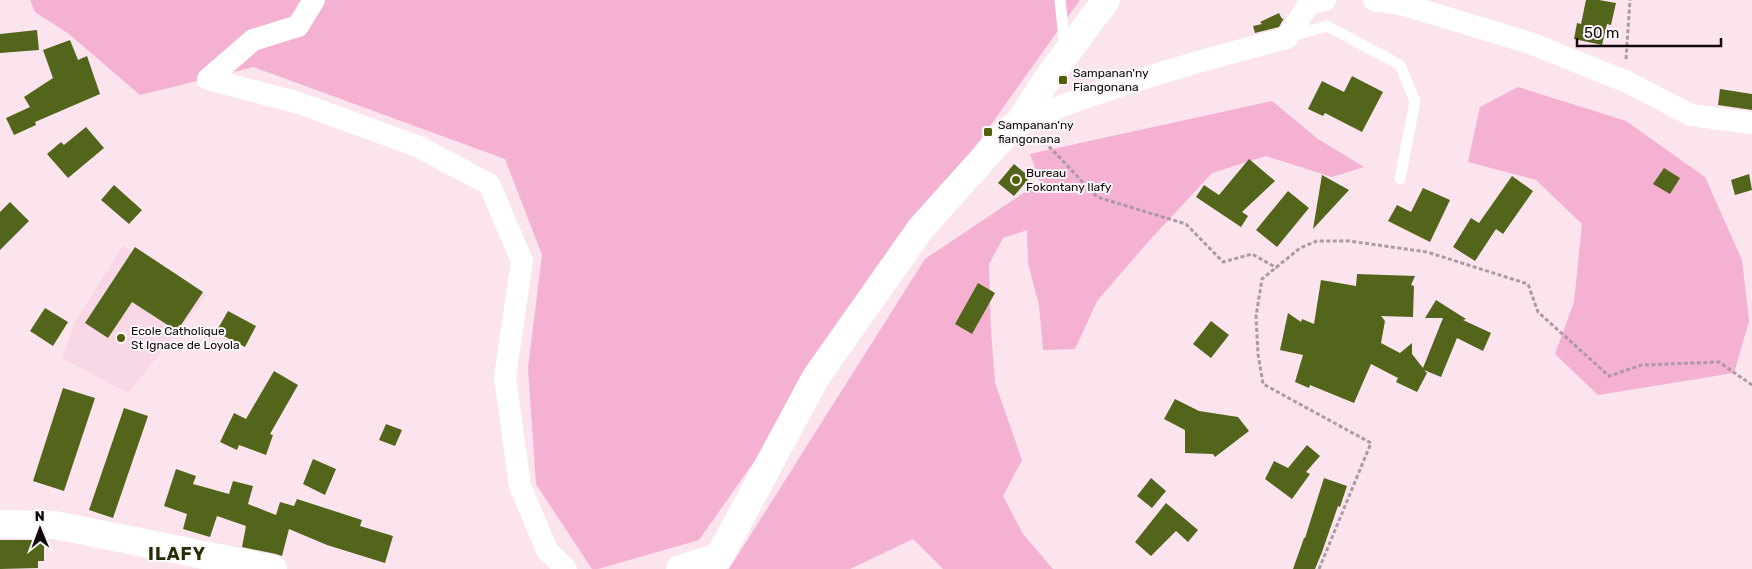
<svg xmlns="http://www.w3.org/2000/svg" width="1752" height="569" font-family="Rubik,sans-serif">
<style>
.built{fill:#f8d8e6}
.green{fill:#f4b1d1}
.building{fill:#53641b}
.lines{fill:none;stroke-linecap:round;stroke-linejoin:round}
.path{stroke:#ac9aa2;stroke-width:3;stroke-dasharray:4 2.5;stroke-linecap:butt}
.lane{stroke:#fff;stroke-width:11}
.street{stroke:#fff;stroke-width:22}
.secondary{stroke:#fff;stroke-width:28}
.poi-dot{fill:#4f6006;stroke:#fcf7f9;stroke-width:2}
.labels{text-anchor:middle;stroke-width:4;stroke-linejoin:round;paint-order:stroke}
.poi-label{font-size:12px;fill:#11090d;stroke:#fcf7f9;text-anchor:start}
.district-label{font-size:18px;font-weight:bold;letter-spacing:1px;fill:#242d06;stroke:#fcf7f9}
</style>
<rect width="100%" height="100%" fill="#fbe4ee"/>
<path class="built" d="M 123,246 L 207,295 L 128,393 L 62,358 L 77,318 Z"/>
<path class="green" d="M 30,0 L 1080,0 L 965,161 L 699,540 L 598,569 L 592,569 L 536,484 L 528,368 L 542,255 L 505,159 L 253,67 L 140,95 L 69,34 L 35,12 Z
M 1518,87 L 1626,121 L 1705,177 L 1742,260 L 1749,321 L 1734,373 L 1598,395 L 1555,354 L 1574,302 L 1582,224 L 1536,180 L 1468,162 L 1480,107 Z
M 1272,101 L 1318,139 L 1364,167 L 1332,177 L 1266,156 L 1212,173 L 1148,242 L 1097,301 L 1075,349 L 1043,350 L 1039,305 L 1028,263 L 1027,230 L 1003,238 L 989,264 L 991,331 L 995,383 L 1022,460 L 1003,496 L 1023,534 L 1053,569 L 943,569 L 913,539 L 850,569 L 729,569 L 925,259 L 1040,182 L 1030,154 Z"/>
<path class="building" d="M 1586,0 L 1599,0 L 1616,3 L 1611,25 L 1607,24 L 1602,45 L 1574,39 L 1577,23 L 1581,24 Z
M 1279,13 L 1282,19 L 1284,18 L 1279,27 L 1255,33 L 1253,26 L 1262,24 L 1260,22 Z
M 37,30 L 39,50 L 0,53 L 0,34 Z
M 70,40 L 78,60 L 87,56 L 100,94 L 35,122 L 36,125 L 14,135 L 6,118 L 30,107 L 24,97 L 53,78 L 43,50 Z
M 1352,76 L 1383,92 L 1362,132 L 1325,113 L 1323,116 L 1308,109 L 1322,81 L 1344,92 Z
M 1720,89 L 1752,94 L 1752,110 L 1718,105 Z
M 86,127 L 104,148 L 68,178 L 47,154 L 61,142 L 64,145 Z
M 1249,159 L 1275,181 L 1242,212 L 1248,216 L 1241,227 L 1196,197 L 1204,185 L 1219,195 Z
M 1014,164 L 1030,177 L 1014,196 L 998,183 Z
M 1664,168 L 1680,178 L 1670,194 L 1653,184 Z
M 1749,174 L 1752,190 L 1735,195 L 1731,180 Z
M 1322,175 L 1349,190 L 1313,229 Z
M 1512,176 L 1533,191 L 1503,234 L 1496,229 L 1475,261 L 1453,247 L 1471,218 L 1479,223 Z
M 114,185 L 142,210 L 129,224 L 101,200 Z
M 1423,188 L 1450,200 L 1430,242 L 1388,221 L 1397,205 L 1411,212 Z
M 1288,191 L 1309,208 L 1277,247 L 1256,230 Z
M 10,202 L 29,221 L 0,250 L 0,212 Z
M 135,247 L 203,292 L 177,331 L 132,302 L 108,338 L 85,323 Z
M 1357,274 L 1415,276 L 1411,285 L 1414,286 L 1413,317 L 1381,316 L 1385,321 L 1381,343 L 1400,353 L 1412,343 L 1412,354 L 1423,368 L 1443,318 L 1425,318 L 1436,300 L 1466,319 L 1463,320 L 1491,333 L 1483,351 L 1457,338 L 1441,377 L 1424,370 L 1427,373 L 1417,392 L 1396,382 L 1398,378 L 1371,364 L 1354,403 L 1310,385 L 1309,388 L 1295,382 L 1303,355 L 1280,350 L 1288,313 L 1301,322 L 1302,319 L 1314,324 L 1321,280 L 1356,286 Z
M 978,283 L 995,293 L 972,334 L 955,324 Z
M 45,308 L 68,322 L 53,346 L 30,331 Z
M 228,311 L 256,326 L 245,347 L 216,332 Z
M 1211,321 L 1229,335 L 1211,358 L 1193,344 Z
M 274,371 L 298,385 L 270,434 L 273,435 L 266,455 L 239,445 L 237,450 L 220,442 L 234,413 L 246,419 Z
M 63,388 L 95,398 L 64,491 L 33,481 Z
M 1175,399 L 1199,411 L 1238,417 L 1249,431 L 1215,457 L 1213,454 L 1185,453 L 1185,430 L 1164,419 Z
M 124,408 L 148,416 L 113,518 L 89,510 Z
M 386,424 L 402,430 L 395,446 L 379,440 Z
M 1307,445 L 1320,456 L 1306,472 L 1310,474 L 1292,499 L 1265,479 L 1274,461 L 1288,468 Z
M 313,459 L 336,469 L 325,495 L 303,484 Z
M 176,469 L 196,476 L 193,484 L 229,494 L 233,481 L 253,486 L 248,504 L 276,515 L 280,502 L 294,506 L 297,499 L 362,520 L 360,526 L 393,536 L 385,563 L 327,545 L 289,529 L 282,556 L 276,554 L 242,547 L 246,526 L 217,516 L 210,537 L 183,529 L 187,514 L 164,506 Z
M 1151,478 L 1166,491 L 1152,508 L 1137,496 Z
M 1324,478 L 1347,486 L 1340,507 L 1338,506 L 1322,552 L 1315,569 L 1293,569 L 1304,538 L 1305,538 Z
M 1166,503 L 1198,530 L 1188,542 L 1176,531 L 1151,556 L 1135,542 Z
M 0,540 L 44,540 L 44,561 L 38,561 L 38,568 L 0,569 Z"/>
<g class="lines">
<path class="path" d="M 1626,59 L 1630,0
M 1040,137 L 1097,197 L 1186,224 L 1223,262 L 1252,254 L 1277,268
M 1319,569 L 1371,443 L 1263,384 L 1258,354 L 1256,316 L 1262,279 L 1300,248 L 1317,241 L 1349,241 L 1427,252 L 1528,284 L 1538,312 L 1609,376 L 1642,365 L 1719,362 L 1752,385"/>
<path class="lane" d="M 1060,0 L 1065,48
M 1291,36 L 1327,26 L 1400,65 L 1415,101 L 1400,179"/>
<path class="street" d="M 314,0 L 298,26 L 253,40 L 208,79 L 299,103 L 417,146 L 489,184 L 522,261 L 505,377 L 520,486 L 547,550 L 566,569
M 1374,0 L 1401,4 L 1530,43 L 1627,82 L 1691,115 L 1752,123
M 1020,122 C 1107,87 1196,61 1287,38 L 1309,4 L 1325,0"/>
<path class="secondary" d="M 0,524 L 55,525 L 273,569
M 680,569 L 719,557 L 816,377 L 921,228 L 1009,130 L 1020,122 L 1046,81 L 1106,0"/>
</g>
<g class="poi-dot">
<rect x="1058" y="75" width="10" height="10" rx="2.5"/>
<rect x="983" y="127" width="10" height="10" rx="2.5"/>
<circle cx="1016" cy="180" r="5"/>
<circle cx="121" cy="338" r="5"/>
</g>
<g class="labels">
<g class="poi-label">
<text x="1073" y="77">Sampanan'ny<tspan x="1073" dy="14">Fiangonana</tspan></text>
<text x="998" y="129">Sampanan'ny<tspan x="998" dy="14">fiangonana</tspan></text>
<text x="1026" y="177">Bureau<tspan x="1026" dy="14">Fokontany Ilafy</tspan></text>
<text x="131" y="335">Ecole Catholique<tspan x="131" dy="14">St Ignace de Loyola</tspan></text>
</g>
<g class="district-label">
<text x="177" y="560">ILAFY</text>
</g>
</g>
<g transform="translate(40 529) rotate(359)" stroke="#fcf7f9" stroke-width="4" paint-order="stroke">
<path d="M0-4L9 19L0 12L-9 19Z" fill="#11090d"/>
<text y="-8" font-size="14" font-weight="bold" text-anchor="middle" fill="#11090d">N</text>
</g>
<path d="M1577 38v8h144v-8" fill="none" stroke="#11090d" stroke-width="2.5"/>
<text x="1584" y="38" font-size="15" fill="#11090d" stroke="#fcf7f9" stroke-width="4" paint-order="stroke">50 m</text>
</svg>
